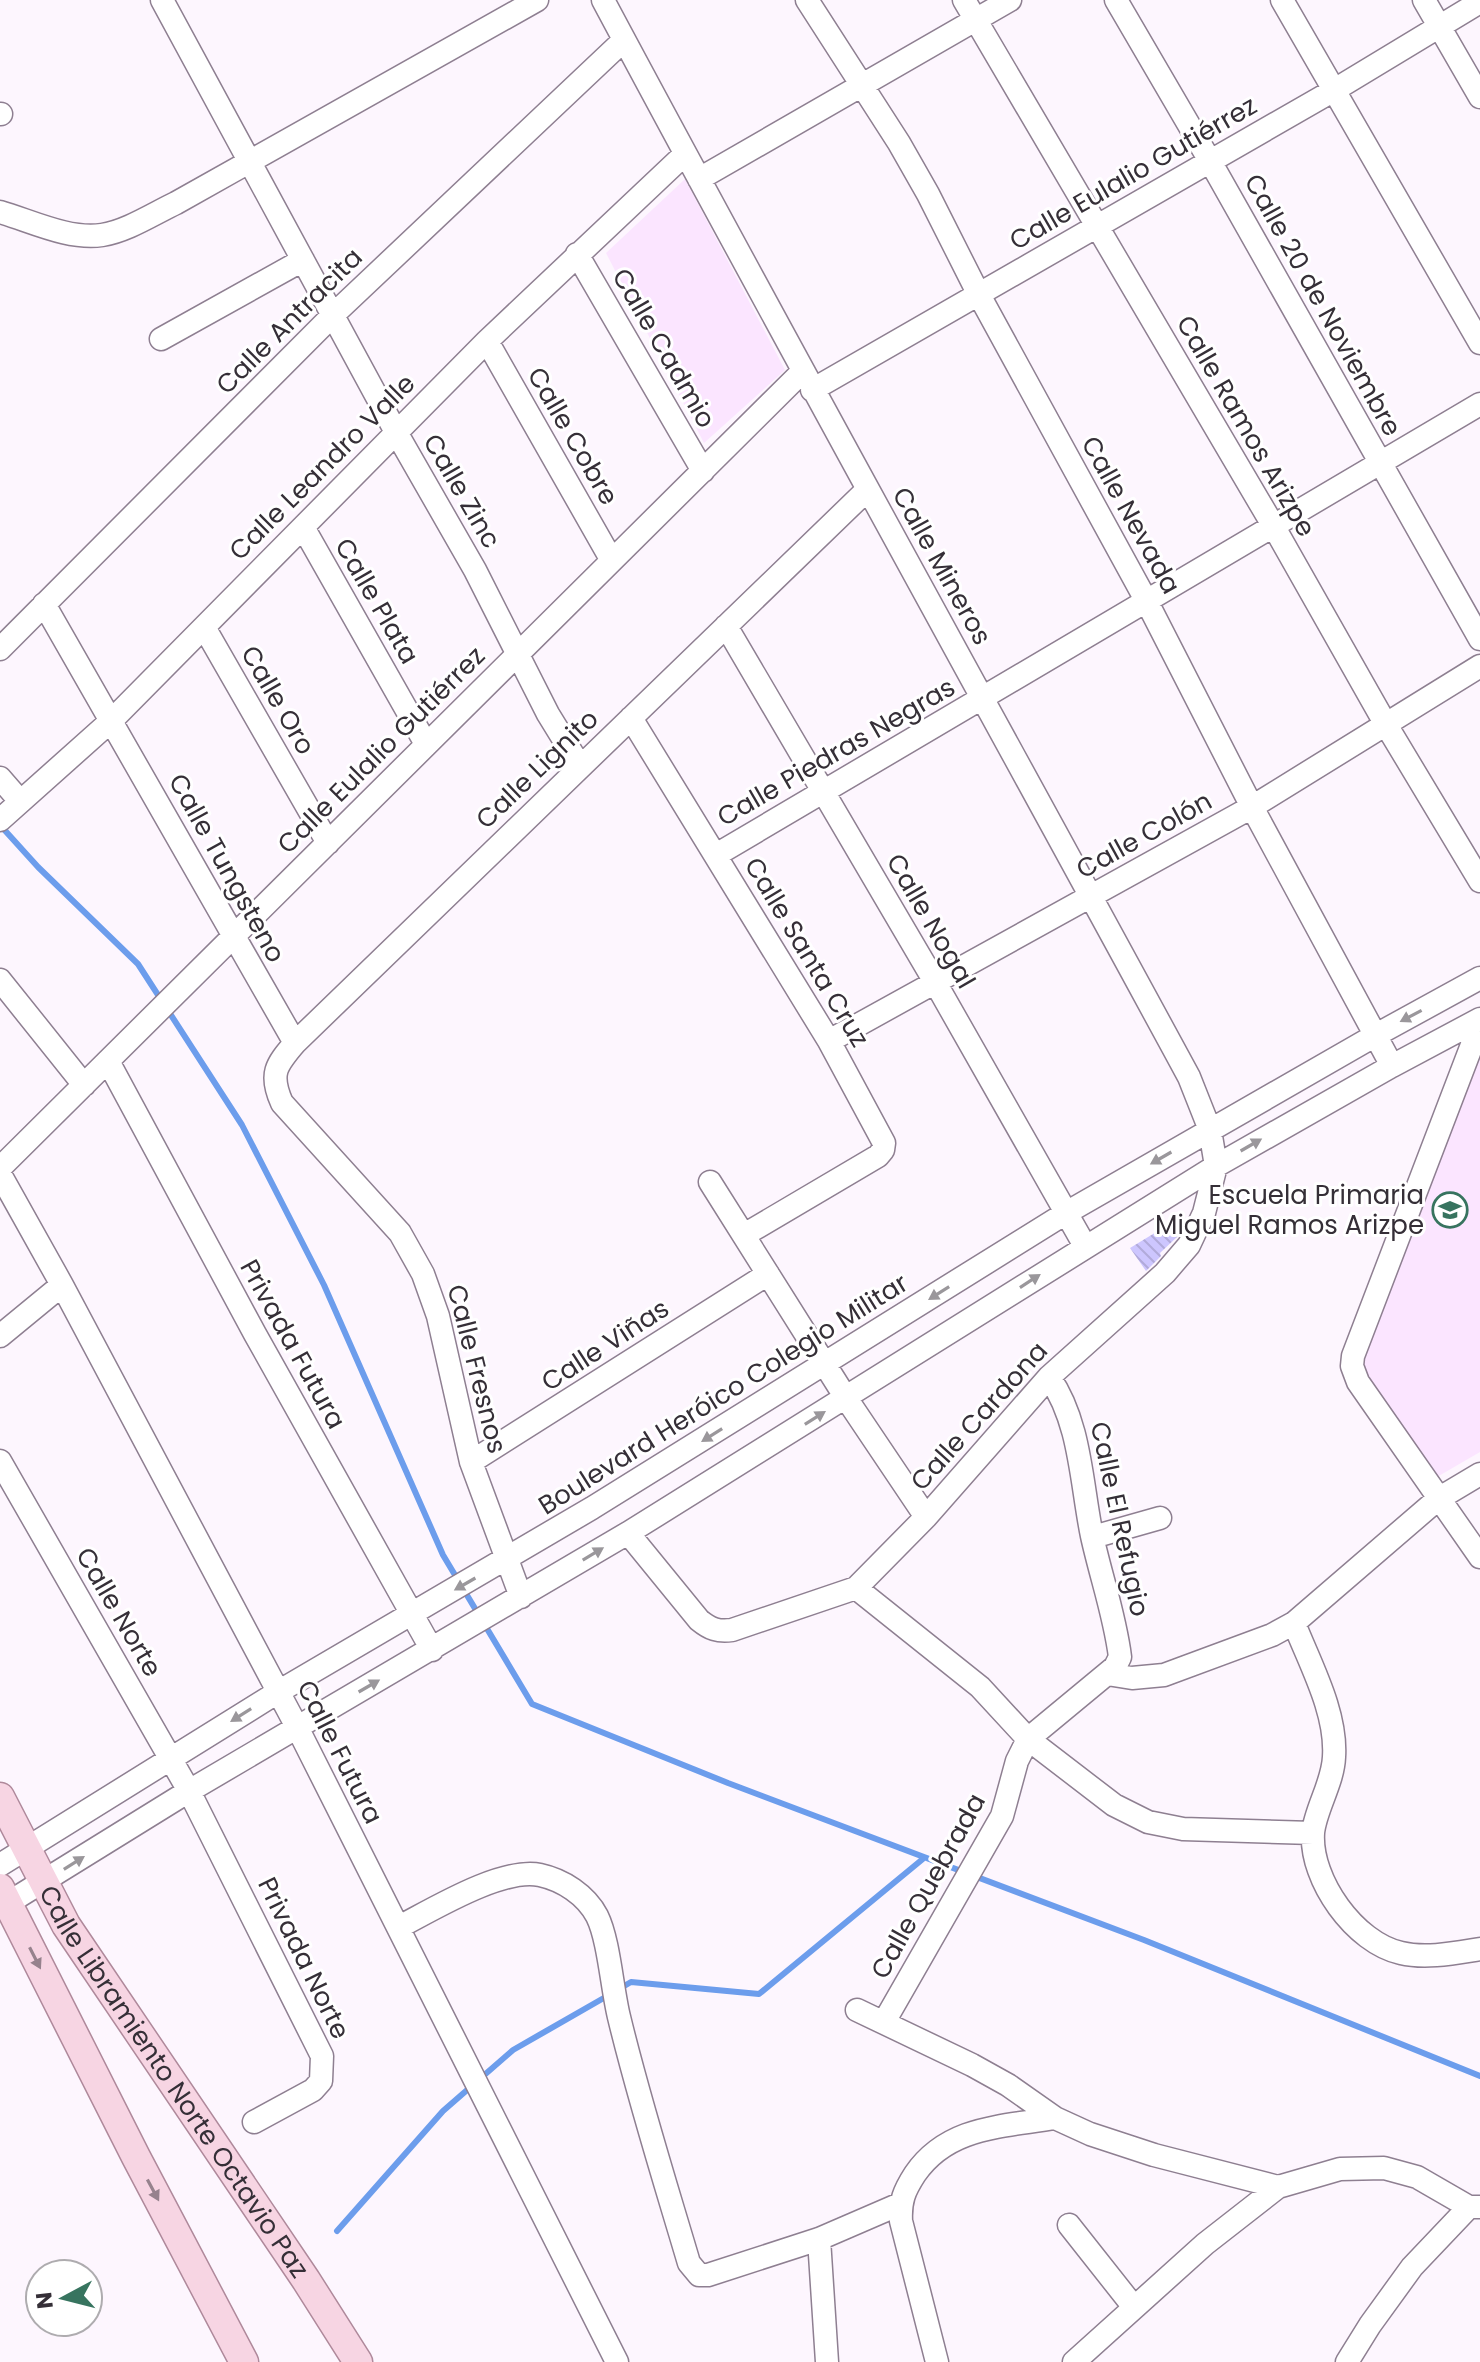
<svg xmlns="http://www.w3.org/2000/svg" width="1480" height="2362" font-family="Poppins,sans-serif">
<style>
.built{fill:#fbe5ff}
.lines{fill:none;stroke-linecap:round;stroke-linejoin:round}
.stream{stroke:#6c9dec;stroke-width:6}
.building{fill:url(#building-back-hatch)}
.minor-casing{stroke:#8e7f91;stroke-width:25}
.major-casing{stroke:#af899b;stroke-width:31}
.minor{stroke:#fff;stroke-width:22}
.major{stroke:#f7d5e3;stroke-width:28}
.oneway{fill:#9a979b}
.oneway2{fill:#96828d}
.labels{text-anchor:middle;stroke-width:6;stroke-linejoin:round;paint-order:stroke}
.street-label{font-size:26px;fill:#352f37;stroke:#fff}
.poi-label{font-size:26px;fill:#352f37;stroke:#fff;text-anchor:end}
</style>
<defs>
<pattern id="building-back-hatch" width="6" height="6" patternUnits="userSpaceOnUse" patternTransform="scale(2)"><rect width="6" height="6" fill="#cdc6fe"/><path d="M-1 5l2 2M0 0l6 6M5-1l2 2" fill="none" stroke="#b1aada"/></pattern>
</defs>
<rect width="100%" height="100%" fill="#fdf6fe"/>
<path class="built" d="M 685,179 L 785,370 L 704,443 L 606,253 Z
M 1480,1053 L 1480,1452 L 1437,1477 L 1360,1366 Z"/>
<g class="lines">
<path class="stream" d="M 0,825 L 38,867 L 138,964 L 242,1125 L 324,1285 L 443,1555 L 532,1704 L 728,1783 L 1144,1940 L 1480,2076
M 619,1989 L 631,1982 L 759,1994 L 924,1858
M 337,2231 L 443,2111 L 513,2050 L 609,1995"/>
</g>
<path class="building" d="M 1176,1220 L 1179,1234 L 1177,1237 L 1160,1253 L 1161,1256 L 1146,1271 L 1130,1248 Z"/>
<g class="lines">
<defs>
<path id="minor" d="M 162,0 L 396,432 L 475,570 L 548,714 L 580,766
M 603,0 C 795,360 994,717 1189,1077 L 1210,1130 L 1216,1166 L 1204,1213 L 1189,1245 L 1165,1273 L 1049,1377 L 926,1517 L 856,1588 L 732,1630 C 718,1632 710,1629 699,1620 L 628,1533
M 807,0 L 899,143 L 928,194 L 978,293 L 1147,602 L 1252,807 L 1392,1066
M 964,0 L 1274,527 L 1385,723 L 1480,881
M 1116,0 L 1210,161 L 1480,639
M 1282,0 L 1480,343
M 1424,0 L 1480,97
M 0,114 L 1,114
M 699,179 L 1010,0
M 0,212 C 31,221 69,240 102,235 C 127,231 153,214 176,203 L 537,0
M 577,254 L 703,471
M 161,339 L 303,260
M 487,341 L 611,559
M 812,390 L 1336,89 L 1480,2
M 303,527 L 426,744
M 44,604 L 295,1043
M 726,626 L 935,982 L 1085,1246
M 204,627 L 328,843
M 0,649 L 333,315 L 624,40
M 631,718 L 829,1041 L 884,1143 L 883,1150 L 878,1156 L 744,1235
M 0,778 L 20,801
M 0,820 L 112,720 L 487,341 L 685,154
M 716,855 L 1480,404
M 0,980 L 84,1085
M 1480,1024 L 1353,1356 L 1352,1366 L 1358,1382 L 1480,1557
M 829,1041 L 1252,807 L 1480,666
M 109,1063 L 255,1334 L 432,1650
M 0,1168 L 802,372
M 0,1174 L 62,1285 L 297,1727 L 617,2362
M 710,1182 L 846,1398 L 926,1517
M 0,1336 L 62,1285
M 0,1461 L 189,1791 L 322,2056 L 321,2081 L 313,2090 L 254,2122
M 471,1462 L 768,1274
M 1093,1537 L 1160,1518
M 856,1588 L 980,1687 L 1028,1739 L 1114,1805 L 1148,1822 L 1183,1829 L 1313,1833
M 521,1597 L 471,1462 L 438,1316 L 423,1274 L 400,1233 L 282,1103 C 269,1074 276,1065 295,1043 L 867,490
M 1294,1623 C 1310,1664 1337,1712 1334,1757 C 1333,1783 1315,1810 1313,1833 C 1310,1880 1355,1943 1401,1953 C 1426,1959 1455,1953 1480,1949
M 1107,1674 L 1132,1678 L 1164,1675 L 1272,1635 L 1294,1623 L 1438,1499 L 1480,1474
M 0,1865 L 278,1692 L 592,1508 L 1066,1213 L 1376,1035 L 1480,978
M 8,1903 L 189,1791 L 628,1533 L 1216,1166 L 1392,1066 L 1480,1019
M 399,1927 C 432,1910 502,1867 540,1875 C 563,1880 586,1895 597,1916 C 609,1940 612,1989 619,2017 C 639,2100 665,2182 689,2263 L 699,2275 L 708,2275 L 819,2239 L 900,2204
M 857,2010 L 972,2065 L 1008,2085 L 1055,2118 L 1090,2134 L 1154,2155 L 1278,2187 L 1340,2169 L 1384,2168 L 1417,2177 L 1469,2207 L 1480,2207
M 884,2022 L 1002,1816 L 1017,1761 L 1028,1739 L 1115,1667 L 1120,1657 C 1115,1616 1101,1577 1092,1536 C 1081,1483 1081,1423 1049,1377
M 1069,2225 L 1133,2306
M 819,2239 L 827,2362
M 937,2362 L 901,2221 C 900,2201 904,2191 915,2174 C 948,2126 1002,2127 1055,2118
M 1074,2362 L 1205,2244 L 1278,2187
M 1347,2362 L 1370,2325 L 1412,2267 L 1469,2207"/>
<g id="major">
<path id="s1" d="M 0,1797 L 66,1925 L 306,2280 L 358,2362"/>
<path d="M 0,1888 L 136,2157 L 244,2362"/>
</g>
</defs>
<use href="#minor" class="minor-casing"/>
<use href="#major" class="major-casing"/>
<use href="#minor" class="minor"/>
<use href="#major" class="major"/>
</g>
<defs><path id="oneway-solid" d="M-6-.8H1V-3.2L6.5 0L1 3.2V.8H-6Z" transform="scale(2)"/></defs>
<g class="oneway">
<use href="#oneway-solid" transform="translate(1411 1016) rotate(152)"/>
<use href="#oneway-solid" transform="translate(1251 1145) rotate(-30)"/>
<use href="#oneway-solid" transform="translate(1161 1158) rotate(150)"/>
<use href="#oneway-solid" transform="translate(1030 1281) rotate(-33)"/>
<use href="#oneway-solid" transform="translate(939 1293) rotate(148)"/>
<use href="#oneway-solid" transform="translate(815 1418) rotate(-32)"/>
<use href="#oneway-solid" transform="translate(712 1435) rotate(148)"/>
<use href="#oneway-solid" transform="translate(593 1554) rotate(-31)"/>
<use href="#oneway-solid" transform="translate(465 1584) rotate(150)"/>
<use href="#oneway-solid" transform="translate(369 1686) rotate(-30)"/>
<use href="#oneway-solid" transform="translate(241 1715) rotate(148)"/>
<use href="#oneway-solid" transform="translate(74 1863) rotate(-32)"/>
</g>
<g class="oneway2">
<use href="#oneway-solid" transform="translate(35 1958) rotate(63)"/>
<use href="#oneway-solid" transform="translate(153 2190) rotate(62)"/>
</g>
<defs>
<symbol id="school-ring" viewBox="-11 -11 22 22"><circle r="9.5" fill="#fff" stroke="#37745f" stroke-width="1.5"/><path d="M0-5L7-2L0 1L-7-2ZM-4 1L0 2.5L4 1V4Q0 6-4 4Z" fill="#37745f"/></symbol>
</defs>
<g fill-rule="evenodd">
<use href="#school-ring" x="1430" y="1190" width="40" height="40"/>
</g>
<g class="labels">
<g class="street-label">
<text transform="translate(1133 173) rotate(-30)" y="9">Calle Eulalio Gutiérrez</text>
<text transform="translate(1323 305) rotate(61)" y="9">Calle 20 de Noviembre</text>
<text transform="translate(289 321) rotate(-45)" y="9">Calle Antracita</text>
<text transform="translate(664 348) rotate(60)" y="9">Calle Cadmio</text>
<text transform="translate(1246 426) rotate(60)" y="9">Calle Ramos Arizpe</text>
<text transform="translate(573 436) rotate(60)" y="9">Calle Cobre</text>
<text transform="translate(322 467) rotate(-45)" y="9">Calle Leandro Valle</text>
<text transform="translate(462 491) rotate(60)" y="9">Calle Zinc</text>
<text transform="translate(1131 515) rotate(61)" y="9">Calle Nevada</text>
<text transform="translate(942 566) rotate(61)" y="9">Calle Mineros</text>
<text transform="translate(377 601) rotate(60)" y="9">Calle Plata</text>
<text transform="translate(278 700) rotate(60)" y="9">Calle Oro</text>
<text transform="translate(381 750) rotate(-45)" y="9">Calle Eulalio Gutiérrez</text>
<text transform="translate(836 752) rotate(-30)" y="9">Calle Piedras Negras</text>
<text transform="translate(537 769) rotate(-44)" y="9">Calle Lignito</text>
<text transform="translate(1144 835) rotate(-29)" y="9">Calle Colón</text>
<text transform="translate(227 868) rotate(61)" y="9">Calle Tungsteno</text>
<text transform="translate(931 921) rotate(60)" y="9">Calle Nogal</text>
<text transform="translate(807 952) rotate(59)" y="9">Calle Santa Cruz</text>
<text transform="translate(293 1344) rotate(61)" y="9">Privada Futura</text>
<text transform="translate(605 1345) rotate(-33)" y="9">Calle Viñas</text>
<text transform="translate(477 1369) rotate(76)" y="9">Calle Fresnos</text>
<text transform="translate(723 1394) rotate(-32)" y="9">Boulevard Heróico Colegio Militar</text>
<text transform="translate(979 1416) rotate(-48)" y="9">Calle Cardona</text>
<text transform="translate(1120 1519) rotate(78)" y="9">Calle El Refugio</text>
<text transform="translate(119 1612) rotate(60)" y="9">Calle Norte</text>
<text transform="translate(340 1752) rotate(63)" y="9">Calle Futura</text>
<text transform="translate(928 1886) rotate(-61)" y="9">Calle Quebrada</text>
<text transform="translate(304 1958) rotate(64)" y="9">Privada Norte</text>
<text dy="9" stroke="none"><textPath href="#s1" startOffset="334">Calle Libramiento Norte Octavio Paz</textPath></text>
</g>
<g class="poi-label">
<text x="1424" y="1204">Escuela Primaria<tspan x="1424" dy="30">Miguel Ramos Arizpe</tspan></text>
</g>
</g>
<g transform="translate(64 2298) rotate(263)"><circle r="38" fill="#ffffff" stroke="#aeacaf" stroke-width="2"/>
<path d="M0-6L14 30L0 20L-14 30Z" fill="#37745f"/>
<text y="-12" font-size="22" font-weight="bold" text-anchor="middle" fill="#352f37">N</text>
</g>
</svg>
